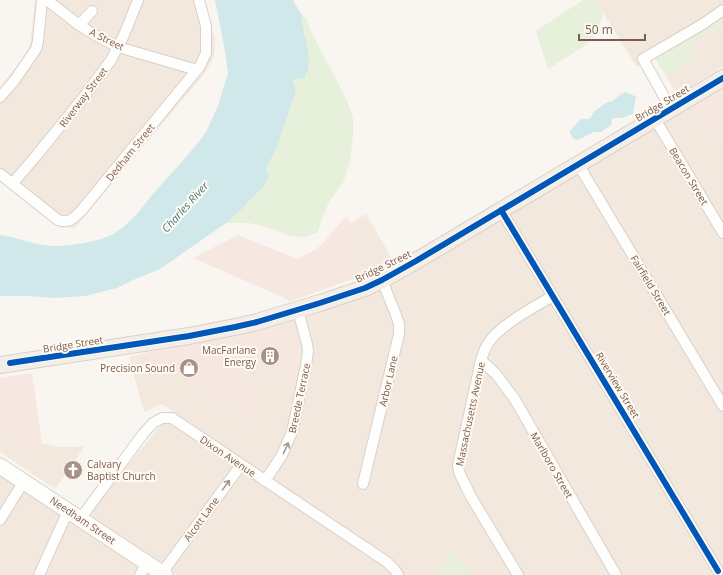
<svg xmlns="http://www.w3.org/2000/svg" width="723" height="575" font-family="'Open Sans',sans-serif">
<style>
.residential{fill:#f2e8de}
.commercial{fill:#f6e8e1}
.green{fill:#e7f0db}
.water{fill:#d0e8ea}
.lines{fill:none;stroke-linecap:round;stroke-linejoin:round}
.minor-casing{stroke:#d7d1cb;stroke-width:12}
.secondary-casing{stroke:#d9d2cb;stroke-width:17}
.primary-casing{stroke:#dad1cc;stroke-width:18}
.minor{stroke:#fefefd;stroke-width:10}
.secondary{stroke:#fefefd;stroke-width:15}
.primary{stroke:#f3eee8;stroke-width:16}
.cycleway-casing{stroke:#fffaf3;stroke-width:8}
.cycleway{stroke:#0057b8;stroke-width:6}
.oneway{stroke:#a8958b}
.labels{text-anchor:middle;stroke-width:4;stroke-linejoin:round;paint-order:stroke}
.street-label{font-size:10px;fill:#7a5c4d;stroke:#fffaf3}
.poi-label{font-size:10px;fill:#7a5c4d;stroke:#fffaf3;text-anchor:end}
.water-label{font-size:11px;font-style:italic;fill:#437c86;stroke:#fffaf3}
</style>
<rect width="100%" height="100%" fill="#f9f5f0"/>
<path class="residential" d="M 35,0 L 205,0 L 215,40 L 214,56 L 205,73 L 75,228 L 59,227 L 0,179 L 0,87 L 21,62 L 30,45 Z
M 595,0 L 723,0 L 723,11 L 637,67 Z
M 723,24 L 723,66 L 677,95 L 666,76 L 694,59 L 687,48 Z
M 696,103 L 718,140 L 723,137 L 723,575 L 177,575 L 94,520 L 90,510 L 173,411 L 161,404 L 144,412 L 133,371 L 165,365 L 253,420 L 254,404 L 247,368 L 296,378 L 289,318 L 376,291 Z
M 366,214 L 394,262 L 377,272 L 366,275 L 350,251 L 363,242 L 351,223 Z
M 0,439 L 42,443 L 58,447 L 78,447 L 85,446 L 55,489 L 0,452 Z
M 0,471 L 156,575 L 0,575 Z"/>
<path class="commercial" d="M 723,88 L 723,137 L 718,140 L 696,103 Z
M 346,216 L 364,242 L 350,251 L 366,275 L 344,282 L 289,302 L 287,299 L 193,258 L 238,235 L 298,259 L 315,250 L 322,244 Z
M 289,318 L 302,351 L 296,378 L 247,368 L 254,404 L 253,420 L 165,365 L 133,371 L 129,357 Z
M 32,373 L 42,443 L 0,439 L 0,378 Z"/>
<path class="green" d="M 583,0 L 595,0 L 603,13 L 599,28 L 586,45 L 548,69 L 536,31 Z
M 723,11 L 723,24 L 687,48 L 694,59 L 666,76 L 653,56 Z
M 301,14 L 307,19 L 309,27 L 347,101 L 353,118 L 353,135 L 350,161 L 344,181 L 329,202 L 321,221 L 318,232 L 304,237 L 289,236 L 270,228 L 249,223 L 226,223 C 242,209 259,195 269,176 L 266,169 L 276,149 L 296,91 L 293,80 L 299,78 L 305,78 L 305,75 L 308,70 L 305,35 L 302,23 Z
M 452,553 L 472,575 L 436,575 Z"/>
<path class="water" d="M 215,0 L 293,0 L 301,14 L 302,23 L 308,50 L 309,60 L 308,70 L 305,75 L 305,78 L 299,78 L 293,80 L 296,91 L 276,149 L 266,169 L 269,176 L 263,187 L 241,210 L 226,223 L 160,269 L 133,280 L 117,288 L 85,296 L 54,298 L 29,296 L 0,296 L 0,235 C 18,237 35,246 54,246 C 70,246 99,242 113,234 C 128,226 142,208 152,195 C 168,178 183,160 199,142 L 206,132 L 218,106 L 228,73 L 224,45 Z
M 626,92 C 629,95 633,94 636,97 L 633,114 L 621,118 L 614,118 L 612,119 L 611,125 L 601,132 L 594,132 L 584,137 L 577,140 C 573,139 570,135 570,131 L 579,121 L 582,119 L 589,119 C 592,117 592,113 595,111 C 598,109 602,105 606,103 C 607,102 610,102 612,101 C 617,98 621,93 626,92 Z"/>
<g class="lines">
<defs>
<path id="minor" d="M 47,0 L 79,25 L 95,35 L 118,47 L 197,70
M 79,25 L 92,11
M 0,97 L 14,81 L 36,49 L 38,41 L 42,0
M 671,109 L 643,59 L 703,24 L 723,10
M 655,119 L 723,233
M 578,164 L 723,406
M 0,174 L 58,220 C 69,224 74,218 81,211 L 200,66 L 206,53 L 206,26 L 199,0
M 12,184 L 36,156 L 83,98 L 111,60 L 124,35 L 138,0
M 501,210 L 718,571
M 481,360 L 496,374 L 514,398 L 616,575
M 265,481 L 282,455 L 292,432 L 306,365 L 308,351 L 307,344 L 298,310
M 363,484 L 399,334 L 399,324 L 396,315 L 382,280
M 80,519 L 143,434 L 153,423 L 162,418 L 172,418 L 387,562 L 395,570 L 398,575
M 0,520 L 24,481
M 162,573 L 241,465
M 39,575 L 68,511
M 140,575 L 147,563
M 518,575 L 470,495 L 459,472 L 458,465 L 481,360 C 483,355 484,350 487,345 C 498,326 534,307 553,296"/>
<path id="secondary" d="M 0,466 L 165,575"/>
<path id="primary" d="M 0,365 L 189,336 L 235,327 L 257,322 L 320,303 L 365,288 L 382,280 L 416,261 L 723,78"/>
</defs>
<use href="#minor" class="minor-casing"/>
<use href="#secondary" class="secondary-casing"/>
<use href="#primary" class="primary-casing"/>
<use href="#minor" class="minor"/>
<use href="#secondary" class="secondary"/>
<use href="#primary" class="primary"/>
<defs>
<path id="cycleway" d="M 501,210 L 718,571
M 10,363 L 189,336 L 235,327 L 257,322 L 320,303 L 365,288 L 382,280 L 416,261 L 723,78"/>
</defs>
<use href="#cycleway" class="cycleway-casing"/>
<use href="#cycleway" class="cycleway"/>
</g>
<defs><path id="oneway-shaft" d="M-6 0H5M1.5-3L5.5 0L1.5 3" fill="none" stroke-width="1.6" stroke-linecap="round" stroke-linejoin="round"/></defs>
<g class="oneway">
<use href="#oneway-shaft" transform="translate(286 448) rotate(-65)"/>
<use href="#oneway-shaft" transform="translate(226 485) rotate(-54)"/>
</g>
<defs>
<symbol id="building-disc" viewBox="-11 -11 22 22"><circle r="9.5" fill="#a69286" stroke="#fffaf3"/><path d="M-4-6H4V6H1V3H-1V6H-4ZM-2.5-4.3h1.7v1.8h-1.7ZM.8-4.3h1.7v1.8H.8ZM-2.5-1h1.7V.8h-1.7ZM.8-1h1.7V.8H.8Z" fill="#fff"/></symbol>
<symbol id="shop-disc" viewBox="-11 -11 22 22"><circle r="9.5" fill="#a69286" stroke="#fffaf3"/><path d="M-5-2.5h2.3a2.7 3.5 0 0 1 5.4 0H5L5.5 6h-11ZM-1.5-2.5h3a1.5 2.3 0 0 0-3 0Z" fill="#fff"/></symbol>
<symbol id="church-disc" viewBox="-11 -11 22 22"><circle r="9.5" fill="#a69286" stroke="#fffaf3"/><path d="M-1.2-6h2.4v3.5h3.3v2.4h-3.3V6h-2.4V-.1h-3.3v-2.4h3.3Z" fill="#fff"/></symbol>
</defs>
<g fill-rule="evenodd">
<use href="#building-disc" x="259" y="345" width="22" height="22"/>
<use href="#shop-disc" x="178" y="357" width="22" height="22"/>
<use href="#church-disc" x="62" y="459" width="22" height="22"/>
</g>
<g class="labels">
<g class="street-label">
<text transform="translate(107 39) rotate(26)" y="4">A Street</text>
<text transform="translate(83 97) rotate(-53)" y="4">Riverway Street</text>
<text transform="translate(662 103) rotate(-31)" y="4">Bridge Street</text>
<text transform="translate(130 152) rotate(-51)" y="4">Dedham Street</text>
<text transform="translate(689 176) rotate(59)" y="4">Beacon Street</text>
<text transform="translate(383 266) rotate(-26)" y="4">Bridge Street</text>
<text transform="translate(651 285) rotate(59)" y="4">Fairfield Street</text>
<text transform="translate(73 344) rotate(-9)" y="4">Bridge Street</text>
<text transform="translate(388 381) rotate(-77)" y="4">Arbor Lane</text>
<text transform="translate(618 385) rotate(59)" y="4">Riverview Street</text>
<text transform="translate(299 398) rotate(-78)" y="4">Breede Terrace</text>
<text transform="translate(470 414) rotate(-78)" y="4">Massachusetts Avenue</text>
<text transform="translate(228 456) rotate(34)" y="4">Dixon Avenue</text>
<text transform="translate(552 465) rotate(60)" y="4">Marlboro Street</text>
<text transform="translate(201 519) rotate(-54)" y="4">Alcott Lane</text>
<text transform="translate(83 520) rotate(34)" y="4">Needham Street</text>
</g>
<g class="poi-label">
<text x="256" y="354">MacFarlane<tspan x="256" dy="12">Energy</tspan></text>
<text x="175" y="372">Precision Sound</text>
<text x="87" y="468" text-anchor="start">Calvary<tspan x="87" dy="12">Baptist Church</tspan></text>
</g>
<g class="water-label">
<text transform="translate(185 207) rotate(-48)" y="4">Charles River</text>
</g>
</g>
<path d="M579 34v6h66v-6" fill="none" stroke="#7a5c4d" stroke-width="2"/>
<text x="585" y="34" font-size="12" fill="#7a5c4d" stroke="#fffaf3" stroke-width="3" paint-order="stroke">50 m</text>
</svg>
